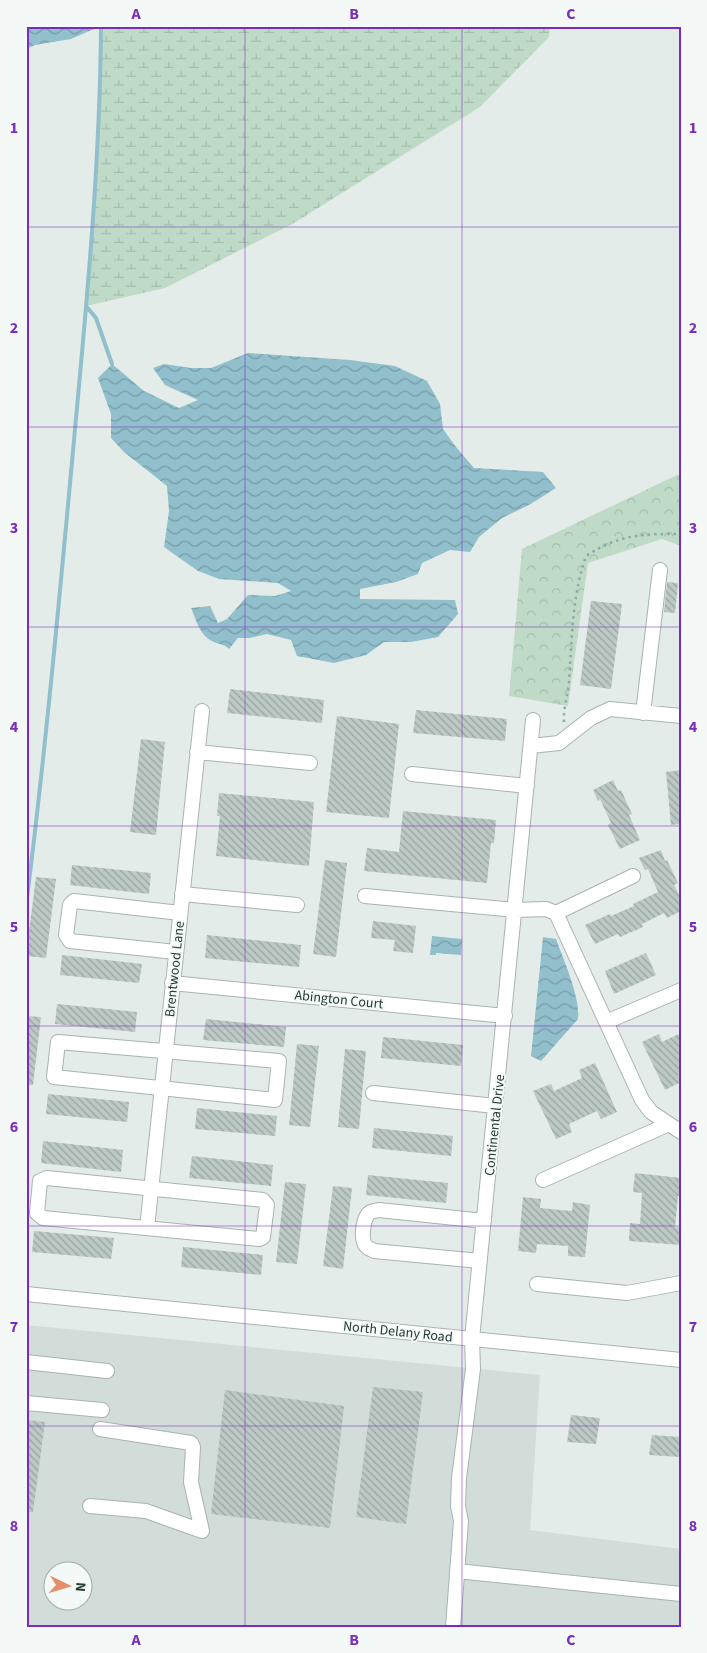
<svg xmlns="http://www.w3.org/2000/svg" width="707" height="1653" font-family="'Source Sans 3',sans-serif">
<style>
.built{fill:#d2dcd8;fill-rule:evenodd}
.forest{fill:url(#forest-crowns)}
.wetland{fill:url(#wetland-marsh)}
.water{fill:url(#water-waves)}
.lines{fill:none;stroke-linecap:round;stroke-linejoin:round}
.stream{stroke:#91bfcc;stroke-width:4}
.building{fill:url(#building-back-hatch)}
.minor-casing{stroke:#a7b4b0;stroke-width:16}
.path{stroke:#87ada3;stroke-width:2.5;stroke-dasharray:2.5 4;stroke-linecap:butt}
.minor{stroke:#fff;stroke-width:14}
.grid{fill:none;stroke:#7b2cbf;stroke-width:1;stroke-opacity:0.55}
.labels{text-anchor:middle;stroke-width:4;stroke-linejoin:round;paint-order:stroke}
.street-label{font-size:14px;fill:#253c37;stroke:#f4f9f7}
.neatline{fill:none;stroke:#7b2cbf;stroke-width:2}
.grid-label{font-size:16px;text-anchor:middle;font-weight:bold;fill:#7b2cbf}
</style>
<defs>
<pattern id="forest-crowns" width="20" height="18" patternUnits="userSpaceOnUse" patternTransform="scale(1.25)"><rect width="20" height="18" fill="#bfdbc8"/><path d="M2 6a3 3 0 1 1 6 0M12 15a3 3 0 1 1 6 0" fill="none" stroke="#a4bdac"/></pattern>
<pattern id="wetland-marsh" width="20" height="14" patternUnits="userSpaceOnUse" patternTransform="scale(1.25)"><rect width="20" height="14" fill="#bfdbc8"/><path d="M1 5h8M5 5V1M11 12h8M15 12V8" fill="none" stroke="#a4bdac"/></pattern>
<pattern id="water-waves" width="16" height="10" patternUnits="userSpaceOnUse" patternTransform="scale(1.25)"><rect width="16" height="10" fill="#91bfcc"/><path d="M0 5q4-4 8 0t8 0" fill="none" stroke="#769ca6"/></pattern>
<pattern id="building-back-hatch" width="6" height="6" patternUnits="userSpaceOnUse" patternTransform="scale(1.25)"><rect width="6" height="6" fill="#bcc9c5"/><path d="M-1 5l2 2M0 0l6 6M5-1l2 2" fill="none" stroke="#99a4a1"/></pattern>
</defs>
<rect width="100%" height="100%" fill="#e4ece9"/>
<path class="built" d="M 26,1325 L 540,1375 L 530,1530 L 681,1549 L 681,1627 L 26,1627 ZM 52,1570 L 82,1570 L 82,1600 L 52,1600 Z"/>
<path class="forest" d="M 677,475 L 681,475 L 681,546 L 662,539 L 588,563 L 568,706 L 509,696 L 522,549 Z"/>
<path class="wetland" d="M 101,26 L 550,26 L 549,37 L 480,107 L 294,223 L 165,288 L 86,306 L 100,101 Z"/>
<path class="water" d="M 26,26 L 101,26 L 71,39 L 35,45 L 26,49 Z
M 248,353 L 350,360 L 395,366 L 427,381 L 440,404 L 443,429 L 456,447 L 474,468 L 543,472 L 556,488 L 529,505 L 502,518 L 479,537 L 470,552 L 450,550 L 422,563 L 418,574 L 396,582 L 360,589 L 360,599 L 455,600 L 458,614 L 438,637 L 411,642 L 384,642 L 366,655 L 334,663 L 297,656 L 291,640 L 267,634 L 250,638 L 238,638 L 229,649 C 224,644 221,645 214,642 C 200,636 197,622 191,608 L 210,606 L 218,623 L 227,619 L 248,595 L 275,596 L 291,591 L 278,583 L 219,579 L 198,571 L 164,547 L 169,511 L 167,486 L 124,452 L 111,438 L 111,414 L 98,378 L 112,364 L 144,391 L 179,408 L 198,400 L 165,385 L 153,368 L 164,364 L 191,368 L 211,368 Z
M 432,936 L 462,939 L 461,955 L 436,953 L 436,955 L 430,955 Z
M 543,937 L 556,939 C 563,958 581,999 578,1019 L 541,1061 L 531,1056 Z"/>
<g class="lines">
<path class="stream" d="M 86,306 L 96,318 L 112,364
M 26,906 C 45,755 59,603 73,451 C 86,310 100,168 101,26"/>
</g>
<path class="building" d="M 667,582 L 678,583 L 675,613 L 664,612 Z
M 591,601 L 622,604 L 611,689 L 580,685 Z
M 230,689 L 324,700 L 322,723 L 227,713 Z
M 416,710 L 507,719 L 505,741 L 413,733 Z
M 337,716 L 399,724 L 389,818 L 326,812 Z
M 141,739 L 165,742 L 156,835 L 130,832 Z
M 681,770 L 681,824 L 671,825 L 666,772 Z
M 613,780 L 618,791 L 621,790 L 632,814 L 629,815 L 640,840 L 620,849 L 608,825 L 611,823 L 600,799 L 598,801 L 593,790 Z
M 219,793 L 314,802 L 309,866 L 216,856 L 220,816 L 217,816 Z
M 403,811 L 496,820 L 494,843 L 491,843 L 487,883 L 364,871 L 367,848 L 399,852 Z
M 661,850 L 665,861 L 667,860 L 678,883 L 674,885 L 681,899 L 681,911 L 667,918 L 664,913 L 642,924 L 643,927 L 620,937 L 618,934 L 595,944 L 585,925 L 610,914 L 611,916 L 634,906 L 633,904 L 658,892 L 648,869 L 645,870 L 639,858 Z
M 325,860 L 347,863 L 336,957 L 313,954 Z
M 72,865 L 151,873 L 149,894 L 70,885 Z
M 36,877 L 56,879 L 46,958 L 26,956 Z
M 373,921 L 416,926 L 413,953 L 393,951 L 395,940 L 371,938 Z
M 207,935 L 301,945 L 299,967 L 205,958 Z
M 646,953 L 656,975 L 614,994 L 605,971 Z
M 62,955 L 142,964 L 139,983 L 60,975 Z
M 57,1004 L 137,1012 L 135,1032 L 55,1024 Z
M 26,1016 L 41,1017 L 33,1085 L 26,1085 Z
M 206,1019 L 286,1027 L 284,1047 L 203,1040 Z
M 681,1033 L 681,1073 L 678,1075 L 681,1082 L 665,1090 L 642,1042 L 659,1034 L 662,1042 Z
M 383,1037 L 463,1045 L 461,1066 L 381,1058 Z
M 297,1044 L 319,1046 L 310,1127 L 289,1125 Z
M 345,1049 L 366,1051 L 359,1129 L 338,1127 Z
M 595,1063 L 617,1112 L 601,1119 L 597,1111 L 569,1124 L 572,1132 L 556,1139 L 533,1091 L 551,1084 L 554,1091 L 582,1078 L 579,1070 Z
M 48,1094 L 129,1102 L 127,1122 L 46,1114 Z
M 197,1108 L 277,1116 L 275,1136 L 195,1129 Z
M 374,1128 L 453,1136 L 451,1156 L 372,1148 Z
M 43,1141 L 123,1150 L 121,1172 L 41,1163 Z
M 192,1156 L 273,1165 L 271,1186 L 189,1178 Z
M 635,1173 L 681,1178 L 681,1196 L 678,1196 L 675,1227 L 681,1228 L 681,1245 L 629,1241 L 630,1223 L 640,1224 L 642,1193 L 633,1192 Z
M 368,1175 L 448,1183 L 446,1203 L 366,1195 Z
M 285,1182 L 306,1184 L 297,1264 L 276,1262 Z
M 333,1186 L 352,1188 L 343,1269 L 323,1266 Z
M 523,1197 L 541,1199 L 540,1208 L 572,1211 L 573,1202 L 590,1205 L 585,1257 L 568,1256 L 568,1246 L 537,1244 L 536,1253 L 518,1251 Z
M 34,1231 L 114,1238 L 111,1259 L 32,1252 Z
M 183,1247 L 263,1255 L 261,1275 L 181,1267 Z
M 373,1387 L 423,1392 L 406,1524 L 356,1517 Z
M 225,1390 L 344,1406 L 330,1528 L 211,1514 Z
M 571,1415 L 600,1418 L 596,1444 L 567,1442 Z
M 26,1420 L 45,1422 L 33,1512 L 26,1512 Z
M 652,1435 L 681,1437 L 681,1457 L 649,1455 Z"/>
<g class="lines">
<defs>
<path id="minor" d="M 643,713 L 660,570
M 531,746 L 559,743 L 591,718 L 610,709 L 681,716
M 197,752 L 310,763
M 412,774 L 527,786
M 182,894 L 297,905
M 365,896 L 515,910 L 546,909 L 556,913 L 642,1100 L 651,1112 L 681,1132
M 556,913 L 633,876
M 176,952 L 70,941 L 66,935 L 70,905 L 74,901 L 180,913
M 172,983 L 505,1016
M 606,1022 L 681,990
M 58,1042 L 279,1061 L 275,1100 L 54,1077 Z
M 373,1093 L 495,1106
M 47,1178 L 263,1200 L 267,1205 L 263,1237 L 259,1239 L 43,1218 L 37,1213 L 40,1181 Z
M 543,1180 L 669,1124
M 147,1228 L 202,711
M 480,1261 L 374,1251 C 373,1250 368,1248 367,1247 C 360,1241 363,1221 368,1214 C 370,1211 375,1211 379,1210 L 484,1221
M 537,1284 L 627,1293 L 681,1283
M 26,1294 L 681,1360
M 26,1362 L 107,1371
M 26,1403 L 102,1410
M 100,1429 L 191,1443 L 193,1447 L 191,1482 L 202,1531
M 90,1506 L 146,1511 L 202,1531
M 457,1571 L 681,1594
M 453,1627 L 461,1521 L 458,1506 L 459,1478 L 473,1369 L 472,1339 L 533,720"/>
</defs>
<use href="#minor" class="minor-casing"/>
<path class="path" d="M 564,722 C 563,709 568,695 569,681 C 572,639 572,596 586,556 C 620,534 642,534 681,534"/>
<use href="#minor" class="minor"/>
</g>
<path class="grid" d="M 245,26 L 245,1627M 462,26 L 462,1627M 26,227 L 681,227M 26,427 L 681,427M 26,627 L 681,627M 26,826 L 681,826M 26,1026 L 681,1026M 26,1226 L 681,1226M 26,1426 L 681,1426"/>
<g class="labels">
<g class="street-label">
<text transform="translate(174 969) rotate(-84)" y="5">Brentwood Lane</text>
<text transform="translate(339 999) rotate(6)" y="5">Abington Court</text>
<text transform="translate(494 1125) rotate(-84)" y="5">Continental Drive</text>
<text transform="translate(398 1331) rotate(6)" y="5">North Delany Road</text>
</g>
</g>
<rect width="707" height="1653" fill="none" stroke="#f4f9f7" stroke-width="55"/>
<g transform="translate(68 1586) rotate(95)"><circle r="24" fill="#f4f9f7" stroke="#a1adaa"/>
<path d="M0-4L9 19L0 12L-9 19Z" fill="#e58e68"/>
<text y="-8" font-size="14" font-weight="bold" text-anchor="middle" fill="#253c37">N</text>
</g>
<rect x="28" y="28" width="652" height="1598" class="neatline"/>
<g class="grid-label">
<text x="136" y="19">A</text>
<text x="354" y="19">B</text>
<text x="571" y="19">C</text>
<text x="14" y="133">1</text>
<text x="693" y="133">1</text>
<text x="14" y="333">2</text>
<text x="693" y="333">2</text>
<text x="14" y="533">3</text>
<text x="693" y="533">3</text>
<text x="14" y="732">4</text>
<text x="693" y="732">4</text>
<text x="14" y="932">5</text>
<text x="693" y="932">5</text>
<text x="14" y="1132">6</text>
<text x="693" y="1132">6</text>
<text x="14" y="1332">7</text>
<text x="693" y="1332">7</text>
<text x="14" y="1531">8</text>
<text x="693" y="1531">8</text>
<text x="136" y="1645">A</text>
<text x="354" y="1645">B</text>
<text x="571" y="1645">C</text>
</g>
</svg>
